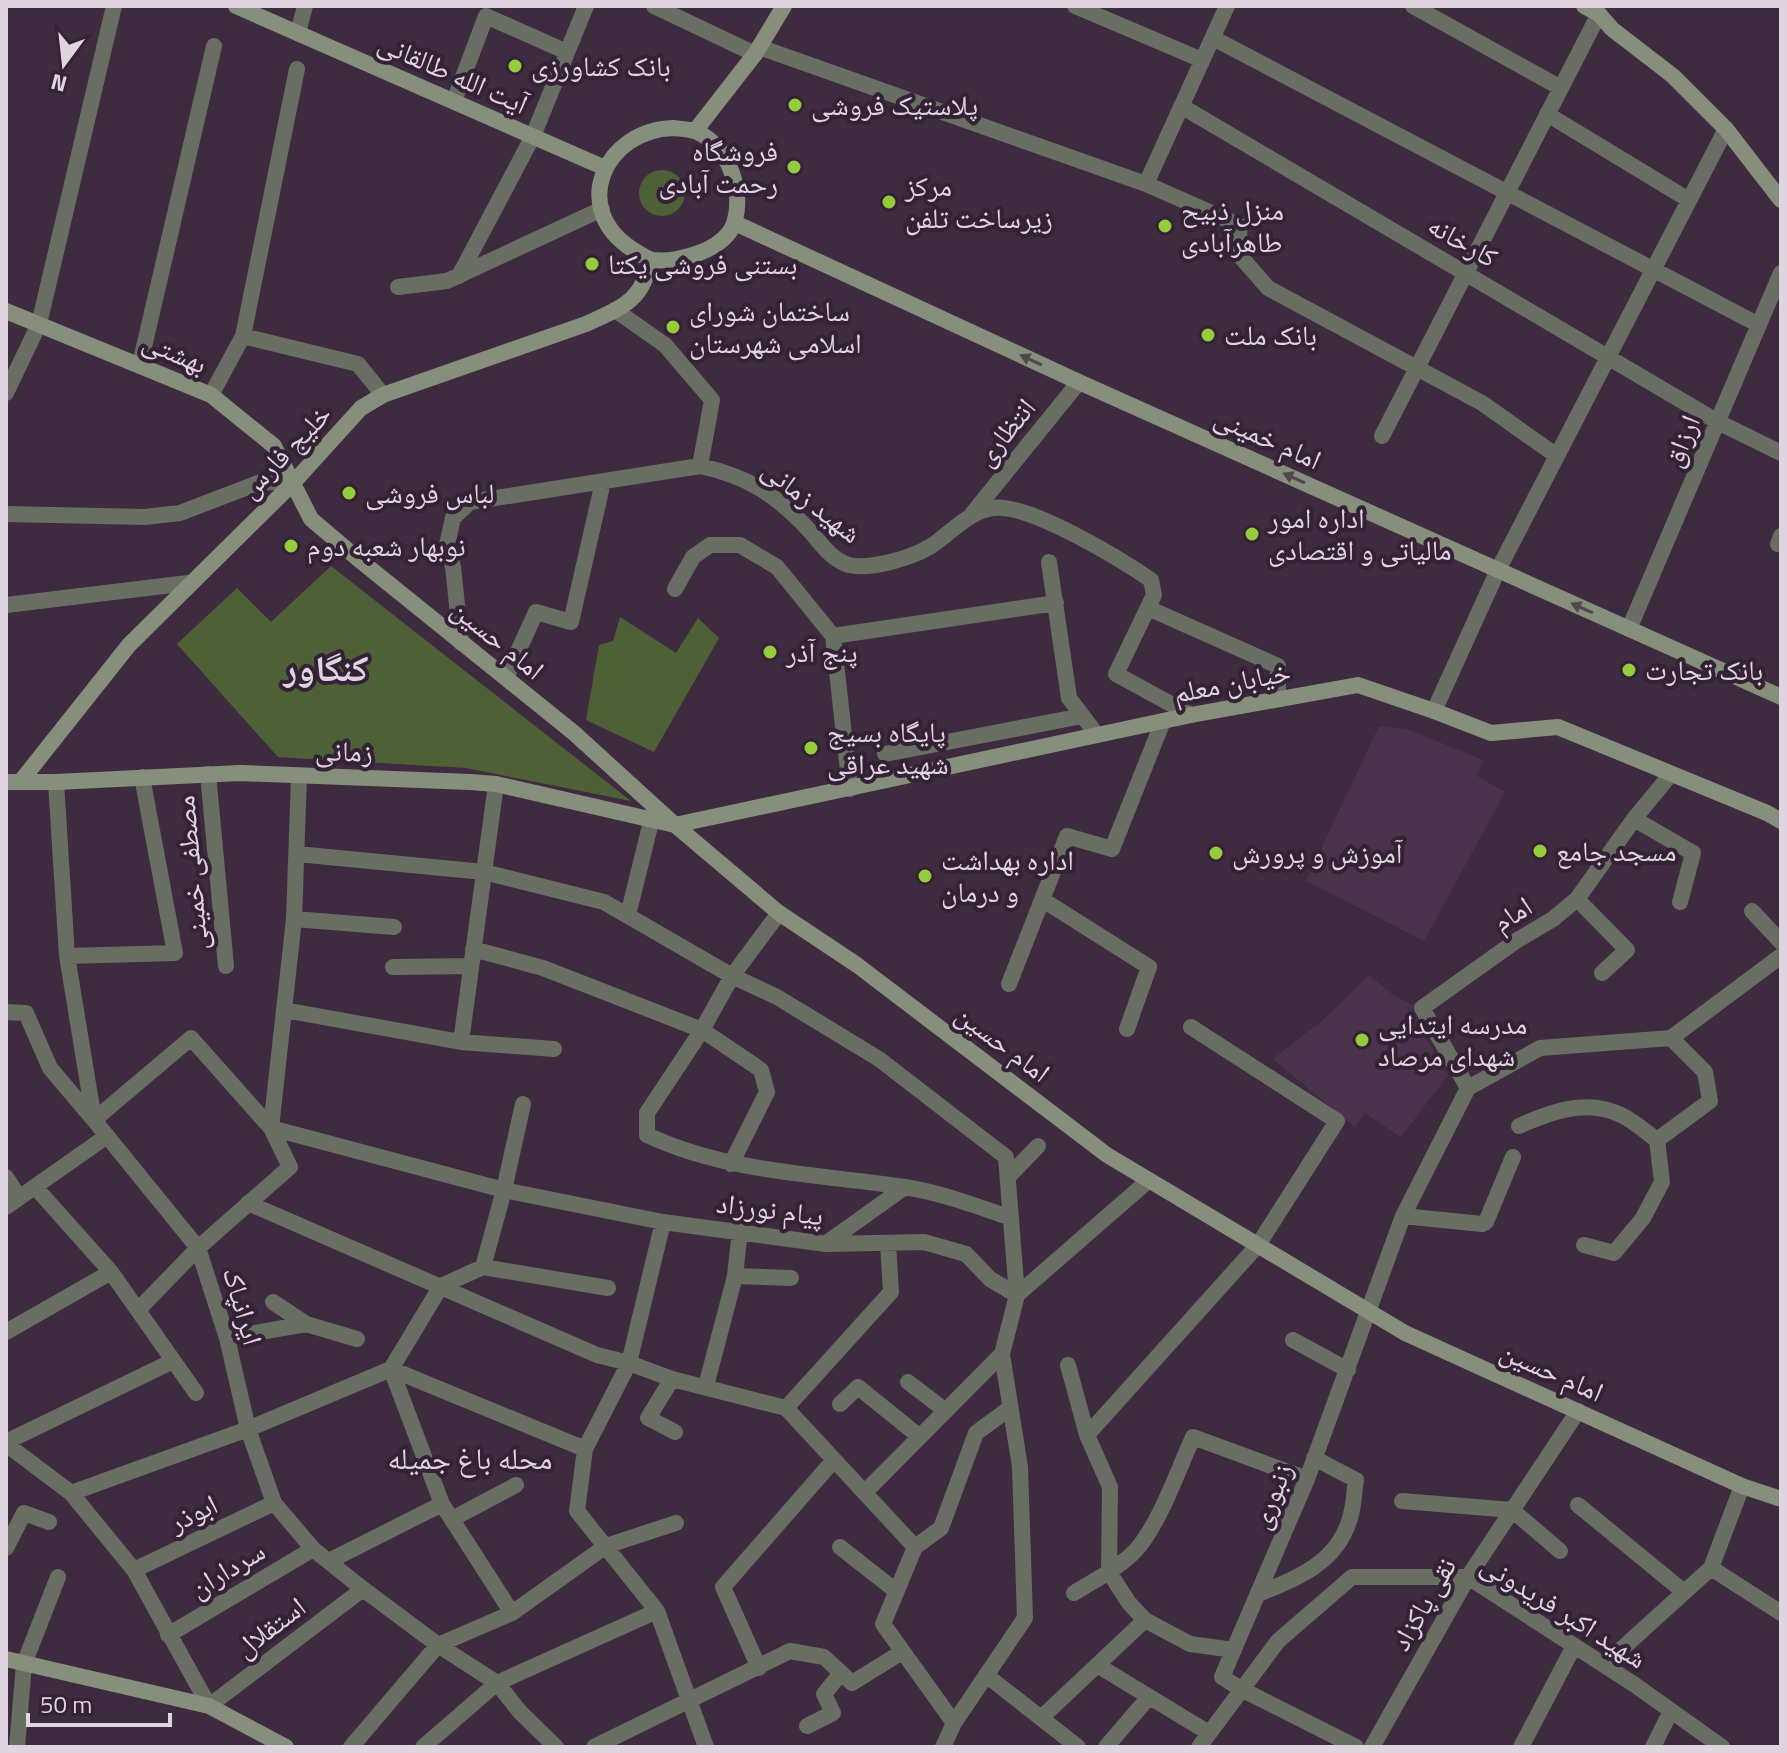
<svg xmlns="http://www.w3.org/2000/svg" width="1787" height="1753" font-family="'Titillium Web','Noto Naskh Arabic',sans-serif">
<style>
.built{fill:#4c334d}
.green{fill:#4e6136}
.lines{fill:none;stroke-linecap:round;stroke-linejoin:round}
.street{stroke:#686e62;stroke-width:16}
.secondary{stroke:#868f7b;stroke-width:16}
.oneway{fill:#51484e}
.poi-dot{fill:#95cc3b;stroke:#342135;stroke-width:3}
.labels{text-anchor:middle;stroke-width:8;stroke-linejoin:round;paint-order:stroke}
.poi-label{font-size:28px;fill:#e0d4e1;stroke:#342135;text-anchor:start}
.street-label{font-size:28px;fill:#e0d4e1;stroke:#342135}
.neighbourhood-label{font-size:30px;fill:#e0d4e1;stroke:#342135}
.district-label{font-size:36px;font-weight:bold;fill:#e0d4e1;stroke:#342135}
</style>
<rect width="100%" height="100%" fill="#3f2b40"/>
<path class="built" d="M 1379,726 L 1407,729 L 1483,760 L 1477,776 L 1505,792 L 1424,941 L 1306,881 Z
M 1369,975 L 1393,995 L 1412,1005 L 1416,1022 L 1448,1075 L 1401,1137 L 1365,1113 L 1355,1127 L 1273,1059 L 1323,1020 Z"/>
<path class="green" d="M639 193a23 23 0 1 1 46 0a23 23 0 1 1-46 0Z
M 331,566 L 631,801 L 466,768 L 278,757 L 177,644 L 237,588 L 271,622 Z
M 620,617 L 676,653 L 698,618 L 719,638 L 654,752 L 586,720 L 599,645 L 613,641 Z"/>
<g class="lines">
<path class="street" d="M 654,6 L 755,54
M 1075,6 L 1202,60
M 1413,6 L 1561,88
M 298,33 L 305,6
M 1213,38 L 1759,325
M 759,47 L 1146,184 L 1239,225 L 1240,256 L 1268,288 L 1482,403 L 1557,456
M 454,101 L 486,16 L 567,52
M 1181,106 L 1718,422 L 1781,453
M 1547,114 L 1689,200
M 1146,184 L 1227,6
M 459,276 L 533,136 L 586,6
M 398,287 L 447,281 L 602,209
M 615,310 L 665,345 L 712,400 L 700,466
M 243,336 L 358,364 L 383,395
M 140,364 L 214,46
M 6,393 L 39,324 L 114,6
M 211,395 L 243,336 L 297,69
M 1382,436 L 1599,14
M 6,514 L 145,517 L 180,513 L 261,482 L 293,483
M 972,514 L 1079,382
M 1778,544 L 1781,536
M 1049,562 L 1069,698 L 1097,735
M 675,589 L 693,557 L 710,545 L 740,545 L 777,567 L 833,636 L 850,789
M 6,605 L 188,583
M 1148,608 L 1278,666 L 1278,699
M 1629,629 L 1781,273
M 833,636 L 1056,603
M 461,643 L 453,567 L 447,545 L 453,518 L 470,502 L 700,466 C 747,476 775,494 808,529 C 820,542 831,560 849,565 C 870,570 912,558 931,546 C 953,532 974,504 1004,508 C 1042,512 1119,558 1151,580 L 1154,595 L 1116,674 L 1191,715
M 506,678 L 536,612 L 571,622 L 603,482
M 1434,711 L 1498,570 L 1726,129
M 885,754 L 1082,716
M 208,774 L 226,966
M 56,782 L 67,956 L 94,1120 L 198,1248 L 227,1338 L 248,1429 L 274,1503 L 313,1549 L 363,1589 L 438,1645 L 497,1683 L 520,1712 L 556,1747
M 1634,819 L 1693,853 L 1680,902
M 297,854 L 484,872 L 604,902 L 732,976 L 777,997 L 879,1059 L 1006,1157 L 1017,1295 L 1002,1354 L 1020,1467 L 1025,1618 L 954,1723 L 943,1747
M 1577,899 L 1627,950 L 1602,973
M 1043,900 L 1149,967 L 1127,1029
M 1752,911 L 1781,942
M 779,913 L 732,976 L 702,1030 L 647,1113 L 647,1135 C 728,1173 818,1174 905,1187 C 942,1193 976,1206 1011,1218
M 628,915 L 652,818
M 294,919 L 394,927
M 473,949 L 543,968 L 702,1030 L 761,1070 L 767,1092 L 731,1164
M 67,956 L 175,953 L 142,777
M 393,967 L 471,966
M 1009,984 L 1067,836 L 1112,849 L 1163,721
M 284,1010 L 461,1042 L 554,1049
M 6,1012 L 26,1013 L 50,1068 L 94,1120 L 191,1038 L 271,1128 L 504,1190 L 663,1222 L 826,1244 L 924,1242 L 966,1254 L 990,1279 L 1017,1295 L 1149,1180
M 461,1042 L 496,784
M 1468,1088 L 1422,1008 L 1516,941 L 1553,919 L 1577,899 L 1634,819 L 1671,774
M 1519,1126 C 1550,1112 1587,1098 1621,1115 C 1634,1121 1646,1132 1657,1140
M 6,1177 L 19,1197
M 1008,1177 L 1038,1146
M 36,1188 L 111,1272 L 196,1393
M 248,1203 L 597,1355 L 629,1363 L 672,1379 L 786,1408 L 915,1547 L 883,1624 L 954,1723
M 6,1207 L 107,1136
M 1403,1216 L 1482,1224 L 1486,1222 L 1513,1157
M 663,1222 L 629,1363 L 585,1449 L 577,1511 L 657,1611 L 706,1747
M 828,1242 L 905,1187
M 1584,1245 L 1614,1253 L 1643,1218 L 1662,1182 L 1657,1140 L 1710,1101 L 1705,1072 L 1671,1038
M 483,1267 L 608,1288
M 735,1276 L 791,1278
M 273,1302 L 306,1324 L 357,1339
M 138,1310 L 198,1248 L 290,1167 L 271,1128 L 294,919 L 299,776
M 6,1332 L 111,1272
M 227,1338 L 306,1324
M 1293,1340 L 1348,1370
M 1068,1365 L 1087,1435 L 1110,1487 L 1109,1572 L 1129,1603 L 1145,1620 L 1190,1644 L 1234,1650
M 672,1379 L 648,1418 L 675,1432
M 908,1382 L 946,1411
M 706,1386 L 735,1276 L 740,1231
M 840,1404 L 858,1387 L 920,1437
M 786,1408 L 891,1292 L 888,1243
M 1087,1435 L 1258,1245 L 1337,1121 L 1191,1027
M 6,1442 L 173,1361
M 6,1444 L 71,1493 L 134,1570 L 209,1706 L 363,1589
M 865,1492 L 1002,1354
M 71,1493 L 248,1429 L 391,1369 L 585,1449
M 1402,1501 L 1512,1510 L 1560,1551
M 1578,1505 L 1684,1592
M 452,1519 L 516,1485
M 840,1547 L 896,1591
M 915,1547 L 941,1528 L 976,1433 L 1010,1408
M 6,1548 L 24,1513 L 49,1522
M 329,1561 L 442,1504
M 1711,1568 L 1742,1486
M 134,1570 L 274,1503
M 1074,1593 C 1095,1580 1119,1568 1136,1550 C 1160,1523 1178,1470 1193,1437 L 1307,1479
M 1258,1594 C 1297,1579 1338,1562 1350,1518 C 1354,1506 1354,1492 1356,1480 L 1314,1458
M 512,1613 L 442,1504 L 391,1369 L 441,1286 L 483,1267 L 504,1190 L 523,1104
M 168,1635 L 313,1549
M 1097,1665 L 1209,1733
M 1604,1665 L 1711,1568 L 1781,1613
M 759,1668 L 723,1587 L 834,1460
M 986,1675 L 1078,1747
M 1041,1718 L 1145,1620
M 807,1726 L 833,1713 L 824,1694 L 841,1673
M 17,1747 L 24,1664 L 58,1577
M 351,1747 L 438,1645 L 512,1613 L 606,1546 L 676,1523
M 423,1747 L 497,1683 L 657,1611
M 594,1747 L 790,1651 L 824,1657 L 852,1683 L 902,1652
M 1106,1747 L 1149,1697
M 1199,1747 L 1278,1641 L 1352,1577 L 1468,1577 L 1635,1685 L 1722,1747
M 1356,1747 L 1241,1689 L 1222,1677 L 1307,1479 L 1403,1216 L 1468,1088 L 1540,1048 L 1671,1038 L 1781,956
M 1372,1747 L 1468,1577 L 1578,1411
M 1521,1747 L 1574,1646
M 1653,1747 L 1671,1711"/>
<path class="secondary" d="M 236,6 L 605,168
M 1584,6 L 1599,14 L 1612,29 L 1673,76 L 1726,129 L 1781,200
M 673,128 C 681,129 690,129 697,132 C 728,146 743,189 735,220 C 728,249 680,263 653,260 C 646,259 639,253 632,249 C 569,208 605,130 673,128 Z
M 695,131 L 755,54 L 784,6
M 735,223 L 1079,382 L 1781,697
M 6,311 L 211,395 L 274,446 L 311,519 L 357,558 L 574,733 L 675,825 L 779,913 L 857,965 L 1107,1155 L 1405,1333 L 1742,1486 L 1781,1499
M 21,781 L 129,645 L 293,483 L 361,408 L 383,395 L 586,324 C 620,308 644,301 650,260
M 6,782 L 56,782 L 240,773 L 470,782 L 496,784 L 675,825 L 1191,715 L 1358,685 L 1434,711 L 1491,733 L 1558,727 L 1767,813 L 1781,821
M 6,1659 L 209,1706 L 286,1747"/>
</g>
<defs><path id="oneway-solid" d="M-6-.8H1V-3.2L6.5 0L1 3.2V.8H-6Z" transform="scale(2)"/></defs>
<g class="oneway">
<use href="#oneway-solid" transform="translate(1031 360) rotate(-155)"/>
<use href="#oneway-solid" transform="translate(1294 478) rotate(-156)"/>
<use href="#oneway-solid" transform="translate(1582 608) rotate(-156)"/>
</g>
<g class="poi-dot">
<circle cx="515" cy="66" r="8"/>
<circle cx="795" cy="105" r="8"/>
<circle cx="794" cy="167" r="8"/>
<circle cx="889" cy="202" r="8"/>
<circle cx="1165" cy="226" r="8"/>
<circle cx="592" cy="264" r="8"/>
<circle cx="673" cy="327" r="8"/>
<circle cx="1208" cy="335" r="8"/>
<circle cx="349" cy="493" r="8"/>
<circle cx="1252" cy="534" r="8"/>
<circle cx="291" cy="546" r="8"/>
<circle cx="770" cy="652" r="8"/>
<circle cx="1629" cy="670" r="8"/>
<circle cx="811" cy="748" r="8"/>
<circle cx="1540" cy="851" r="8"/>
<circle cx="1216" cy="853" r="8"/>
<circle cx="925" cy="876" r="8"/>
<circle cx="1362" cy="1040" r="8"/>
</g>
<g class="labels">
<g class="poi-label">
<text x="531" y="76">بانک کشاورزی</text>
<text x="811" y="115">پلاستیک فروشی</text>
<text x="778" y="161" text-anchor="end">فروشگاه<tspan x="778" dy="32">رحمت آبادی</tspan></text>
<text x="905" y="196">مرکز<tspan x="905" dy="32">زیرساخت تلفن</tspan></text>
<text x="1181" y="220">منزل ذبیح<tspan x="1181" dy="32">طاهرآبادی</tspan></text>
<text x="608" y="274">بستنی فروشی یکتا</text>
<text x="689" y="321">ساختمان شورای<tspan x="689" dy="32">اسلامی شهرستان</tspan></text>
<text x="1224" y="345">بانک ملت</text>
<text x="365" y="503">لباس فروشی</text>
<text x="1268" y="528">اداره امور<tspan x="1268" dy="32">مالیاتی و اقتصادی</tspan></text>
<text x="307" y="556">نوبهار شعبه دوم</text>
<text x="786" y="662">پنج آذر</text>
<text x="1645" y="680">بانک تجارت</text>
<text x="827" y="742">پایگاه بسیج<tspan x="827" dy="32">شهید عراقی</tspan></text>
<text x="1556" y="861">مسجد جامع</text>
<text x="1232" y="863">آموزش و پرورش</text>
<text x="941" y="870">اداره بهداشت<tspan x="941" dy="32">و درمان</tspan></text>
<text x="1378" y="1034">مدرسه ایتدایی<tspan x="1378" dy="32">شهدای مرصاد</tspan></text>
</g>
<g class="street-label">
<text transform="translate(453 73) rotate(24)" y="10">آیت الله طالقانی</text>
<text transform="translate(1463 241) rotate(30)" y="10">کارخانه</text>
<text transform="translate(175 352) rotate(23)" y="10">بهشتی</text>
<text transform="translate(1005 432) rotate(-51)" y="10">انتظاری</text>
<text transform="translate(1268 438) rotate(24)" y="10">امام خمینی</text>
<text transform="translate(1681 441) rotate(-67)" y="10">ارزاق</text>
<text transform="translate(285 451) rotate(-46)" y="10">خلیج فارس</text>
<text transform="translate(812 501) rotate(38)" y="10">شهید زمانی</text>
<text transform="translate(498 639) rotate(39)" y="10">امام حسین</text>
<text transform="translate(1232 682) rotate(-11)" y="10">خیابان معلم</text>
<text transform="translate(344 751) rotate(2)" y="10">زمانی</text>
<text transform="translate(191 873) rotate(-95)" y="10">مصطفی خمینی</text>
<text transform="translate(1512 914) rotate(-33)" y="10">امام</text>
<text transform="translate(1003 1043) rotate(37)" y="10">امام حسین</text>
<text transform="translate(770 1209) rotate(7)" y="10">پیام نورزاد</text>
<text transform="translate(243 1306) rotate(74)" y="10">ایرانپاک</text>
<text transform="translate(1552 1371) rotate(24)" y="10">امام حسین</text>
<text transform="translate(1271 1496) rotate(-68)" y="10">زنبوری</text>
<text transform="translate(193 1513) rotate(-26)" y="10">ابوذر</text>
<text transform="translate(227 1569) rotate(-31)" y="10">سرداران</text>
<text transform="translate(1423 1604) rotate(-60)" y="10">نقی پاکزاد</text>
<text transform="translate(1564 1611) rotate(32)" y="10">شهید اکبر فریدونی</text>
<text transform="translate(270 1627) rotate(-37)" y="10">استقلال</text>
</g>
<g class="neighbourhood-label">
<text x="470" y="1469">محله باغ‌ جمیله</text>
</g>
<g class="district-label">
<text x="326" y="681">کنگاور</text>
</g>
</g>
<rect width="1787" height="1753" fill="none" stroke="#e0d4e1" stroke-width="16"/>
<g transform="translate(64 64) rotate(195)" stroke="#342135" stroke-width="6" paint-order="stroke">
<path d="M0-6L14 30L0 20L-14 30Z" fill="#e0d4e1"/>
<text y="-12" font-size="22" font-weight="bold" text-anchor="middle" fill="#e0d4e1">N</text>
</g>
<path d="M28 1713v12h142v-12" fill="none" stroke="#e0d4e1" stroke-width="4"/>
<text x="40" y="1713" font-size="24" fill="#e0d4e1" stroke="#342135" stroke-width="6" paint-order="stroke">50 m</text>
</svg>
